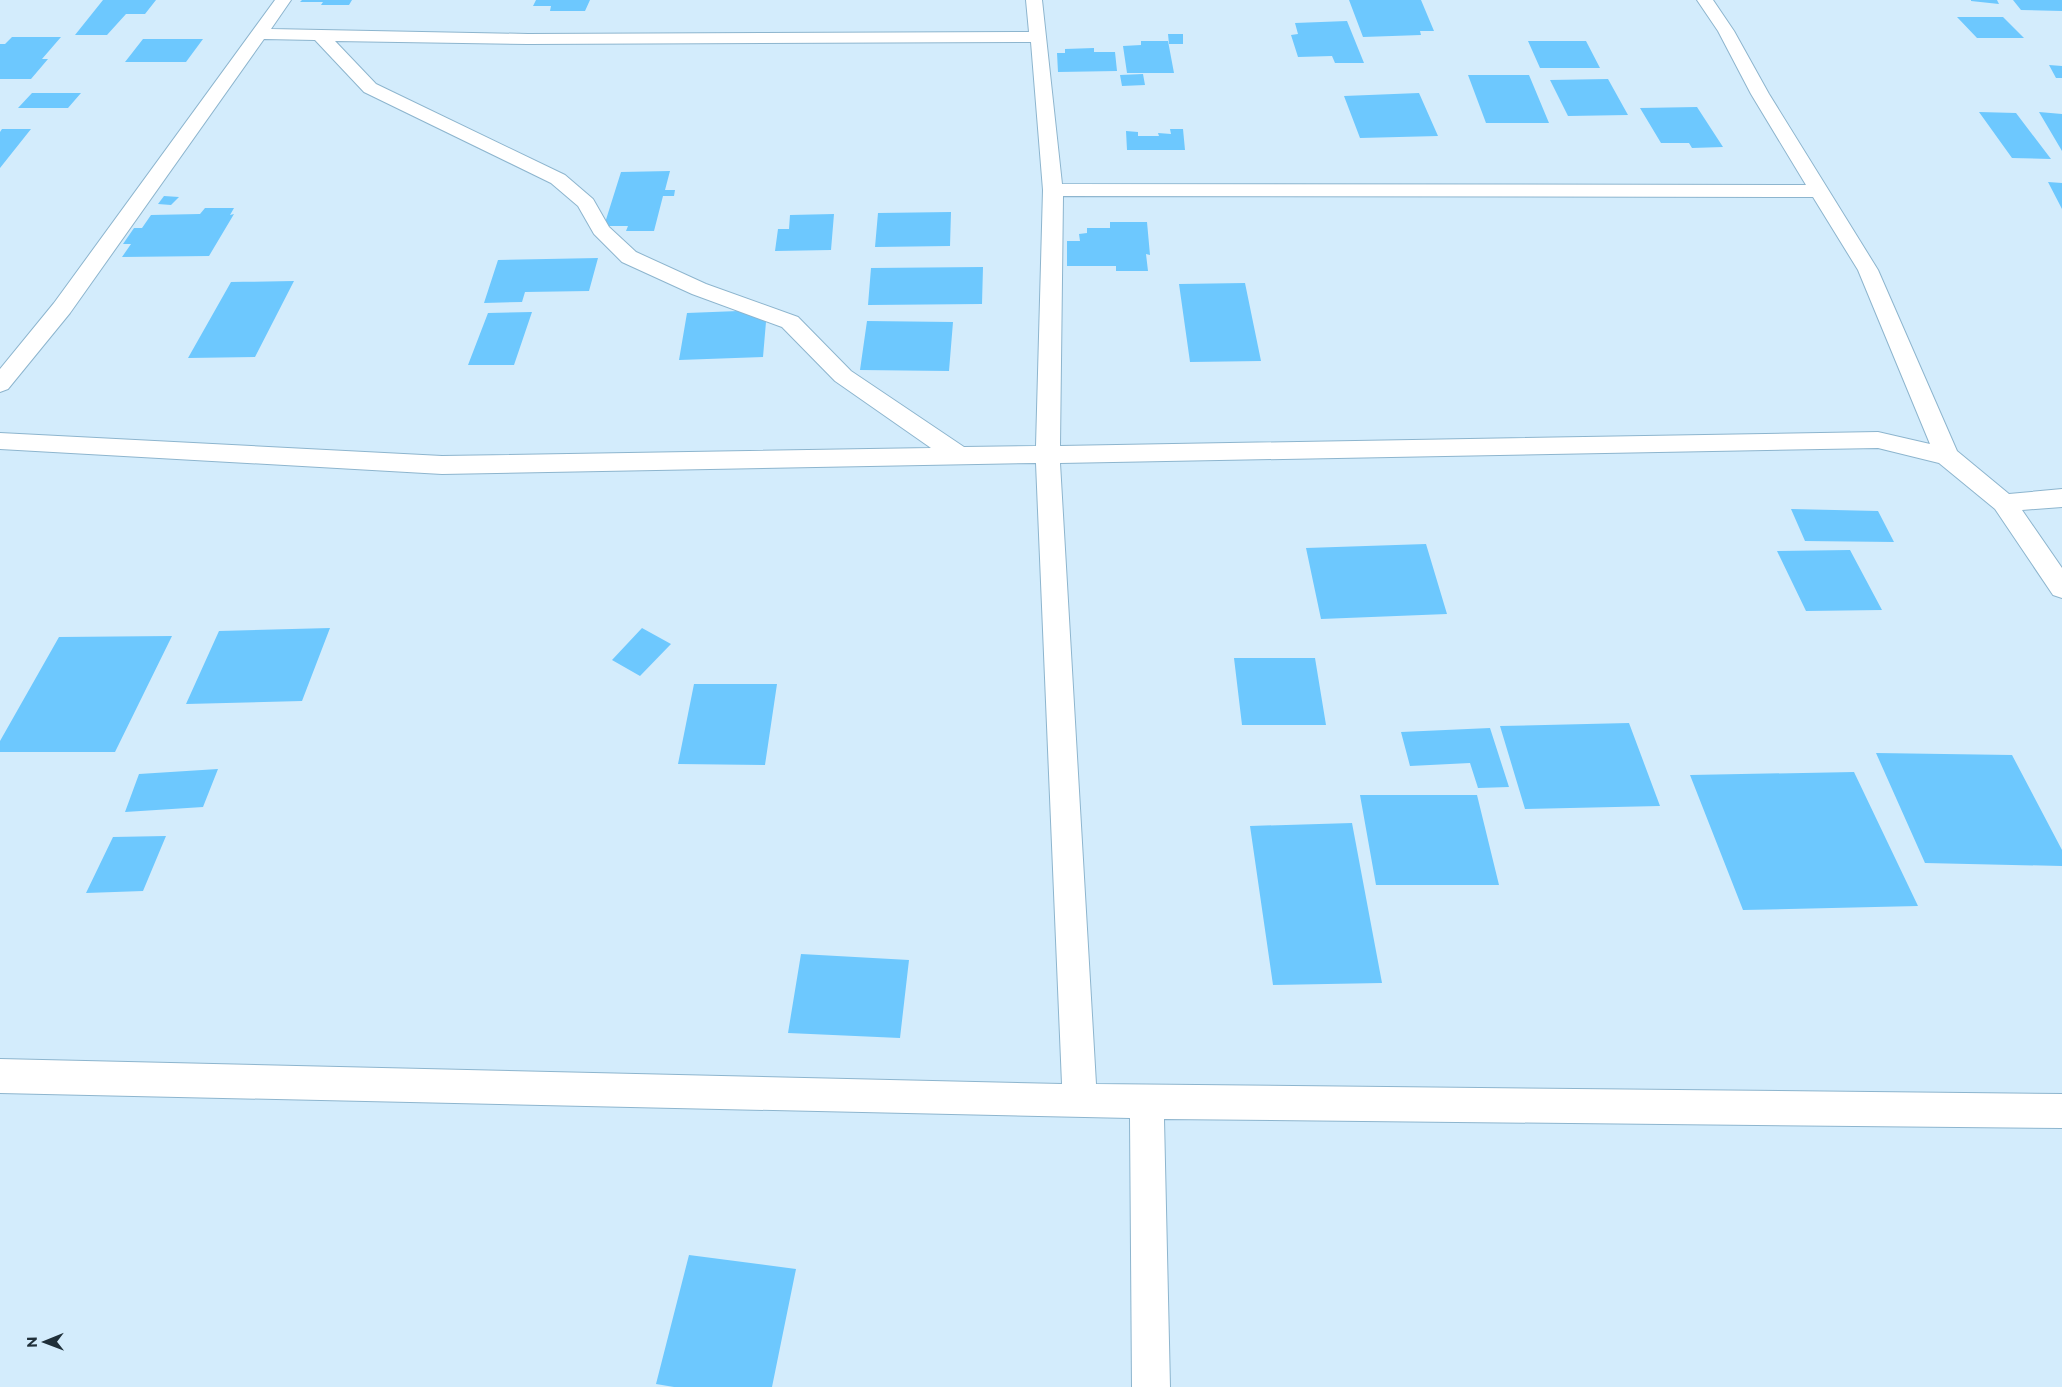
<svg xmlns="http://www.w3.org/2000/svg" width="2062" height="1387" font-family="Montserrat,sans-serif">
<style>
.building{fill:#6dc8fe}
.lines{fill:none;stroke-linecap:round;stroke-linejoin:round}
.minor-casing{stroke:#8db5ce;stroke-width:2}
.minor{fill:#fff;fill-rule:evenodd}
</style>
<rect width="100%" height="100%" fill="#d3ecfc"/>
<path class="building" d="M 103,0 L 156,0 L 145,14 L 126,14 L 107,35 L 75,35 Z
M 302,0 L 352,0 L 349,5 L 321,5 L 323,2 L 300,2 Z
M 536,0 L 590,0 L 585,11 L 550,11 L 551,6 L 533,6 Z
M 1349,0 L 1421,0 L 1434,31 L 1420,31 L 1421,35 L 1363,37 Z
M 1971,0 L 1997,0 L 1999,4 L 1971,1 Z
M 2013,0 L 2062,0 L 2062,11 L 2021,10 Z
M 1957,17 L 2003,17 L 2024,38 L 1977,38 Z
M 1347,21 L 1364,63 L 1335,63 L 1332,56 L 1298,57 L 1291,35 L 1298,34 L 1295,23 Z
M 1168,34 L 1183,34 L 1183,44 L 1169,44 Z
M 12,37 L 61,37 L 42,59 L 48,59 L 31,79 L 0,79 L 0,44 L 5,44 Z
M 143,39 L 203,39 L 186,62 L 125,62 Z
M 1141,41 L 1168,41 L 1174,73 L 1127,73 L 1123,46 L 1141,45 Z
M 1528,41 L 1586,41 L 1600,68 L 1540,68 Z
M 1094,48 L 1094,52 L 1115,52 L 1117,71 L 1058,72 L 1057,53 L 1065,53 L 1065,49 Z
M 2049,65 L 2062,66 L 2062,78 L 2056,78 Z
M 1143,74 L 1145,85 L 1122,86 L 1120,75 Z
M 1468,75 L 1529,75 L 1549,123 L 1486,123 Z
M 1608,79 L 1628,115 L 1568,116 L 1550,80 Z
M 32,93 L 81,93 L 68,108 L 18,108 Z
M 1419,93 L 1438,136 L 1360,138 L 1344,96 Z
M 1697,107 L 1723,147 L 1692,148 L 1689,143 L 1661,143 L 1640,108 Z
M 1979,112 L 2016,113 L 2051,159 L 2012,158 Z
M 2039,112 L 2062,114 L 2062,151 Z
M 2,129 L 31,129 L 0,168 L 0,132 Z
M 1170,129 L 1183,129 L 1185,150 L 1127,150 L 1126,131 L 1138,132 L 1138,136 L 1159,136 L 1158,133 L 1171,134 Z
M 670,171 L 665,190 L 675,190 L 674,196 L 663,196 L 654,231 L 626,231 L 628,226 L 604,226 L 621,172 Z
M 2048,182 L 2062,183 L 2062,209 Z
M 164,196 L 179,197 L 171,205 L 158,204 Z
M 205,208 L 234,208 L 230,215 L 234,214 L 209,256 L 122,257 L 131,244 L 123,244 L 134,228 L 142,228 L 151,215 L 200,214 Z
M 951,212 L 950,246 L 875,247 L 878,213 Z
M 834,214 L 831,250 L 775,251 L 778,229 L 789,229 L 790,215 Z
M 1110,222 L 1147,222 L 1150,255 L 1146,254 L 1148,271 L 1116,271 L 1116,266 L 1067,266 L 1067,241 L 1080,241 L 1079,234 L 1087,233 L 1087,228 L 1110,228 Z
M 598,258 L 589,291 L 525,292 L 522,302 L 484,303 L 498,260 Z
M 983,267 L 982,304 L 868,305 L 871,268 Z
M 294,281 L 255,357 L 188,358 L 231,282 Z
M 1245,283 L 1261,361 L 1190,362 L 1179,284 Z
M 767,310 L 763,357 L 679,360 L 687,313 Z
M 532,312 L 514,365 L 468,365 L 488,313 Z
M 867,321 L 953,322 L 949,371 L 860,370 Z
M 1791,509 L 1878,511 L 1894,542 L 1805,541 Z
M 1426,544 L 1447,614 L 1321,619 L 1306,548 Z
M 1850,550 L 1882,610 L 1806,611 L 1777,551 Z
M 330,628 L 302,701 L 186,704 L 219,631 Z
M 642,628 L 671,644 L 640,676 L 612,660 Z
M 172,636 L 115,752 L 0,752 L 0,741 L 59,637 Z
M 1234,658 L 1315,658 L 1326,725 L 1242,725 Z
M 694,684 L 777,684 L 765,765 L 678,764 Z
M 1629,723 L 1660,806 L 1525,809 L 1500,726 Z
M 1490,728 L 1509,787 L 1478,788 L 1470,763 L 1410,766 L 1401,732 Z
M 1876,753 L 2012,755 L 2062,850 L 2062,866 L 1925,863 Z
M 218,769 L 203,807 L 125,812 L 139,774 Z
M 1854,772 L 1918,906 L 1743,910 L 1690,775 Z
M 1360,795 L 1477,795 L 1499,885 L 1376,885 Z
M 1352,823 L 1382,983 L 1273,985 L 1250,826 Z
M 166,836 L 143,891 L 86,893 L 113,837 Z
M 801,954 L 909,960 L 900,1038 L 788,1033 Z
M 689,1255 L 796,1269 L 772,1387 L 674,1387 L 656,1384 Z"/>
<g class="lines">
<defs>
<path id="minor" d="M 275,0 L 291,0 L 271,29 L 528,34 L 1029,32 L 1026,0 L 1042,0 L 1062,184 L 1806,185 L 1751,94 L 1718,31 L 1697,0 L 1713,0 L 1734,31 L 1769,94 L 1878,270 L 1957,451 L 2009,494 L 2062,489 L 2062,507 L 2022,510 L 2062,568 L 2062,598 L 2053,595 L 1995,509 L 1939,463 L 1878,448 L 1060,463 L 1096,1084 L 2062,1094 L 2062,1128 L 1164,1119 L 1170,1387 L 1132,1387 L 1130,1118 L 0,1093 L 0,1059 L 1062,1084 L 1036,463 L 442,474 L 0,449 L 0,433 L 442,456 L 931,448 L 835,381 L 782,327 L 692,294 L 622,262 L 594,234 L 578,206 L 551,183 L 364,92 L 315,40 L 264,39 L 70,313 L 8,389 L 0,392 L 0,369 L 54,303 ZM 335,41 L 528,44 L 1031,42 L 1043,190 L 1036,446 L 964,447 L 851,371 L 798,317 L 706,284 L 636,252 L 609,227 L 593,199 L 565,175 L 376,84 ZM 1063,196 L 1813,197 L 1858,270 L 1930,444 L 1878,432 L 1060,446 Z"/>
</defs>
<use href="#minor" class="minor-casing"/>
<use href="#minor" class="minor"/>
</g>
<g transform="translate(45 1342) rotate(269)" stroke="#d3ecfc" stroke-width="4" paint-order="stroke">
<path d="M0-4L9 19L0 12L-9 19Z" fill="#1f2f39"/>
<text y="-8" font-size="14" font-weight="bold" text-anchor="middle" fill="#1f2f39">N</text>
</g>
</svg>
